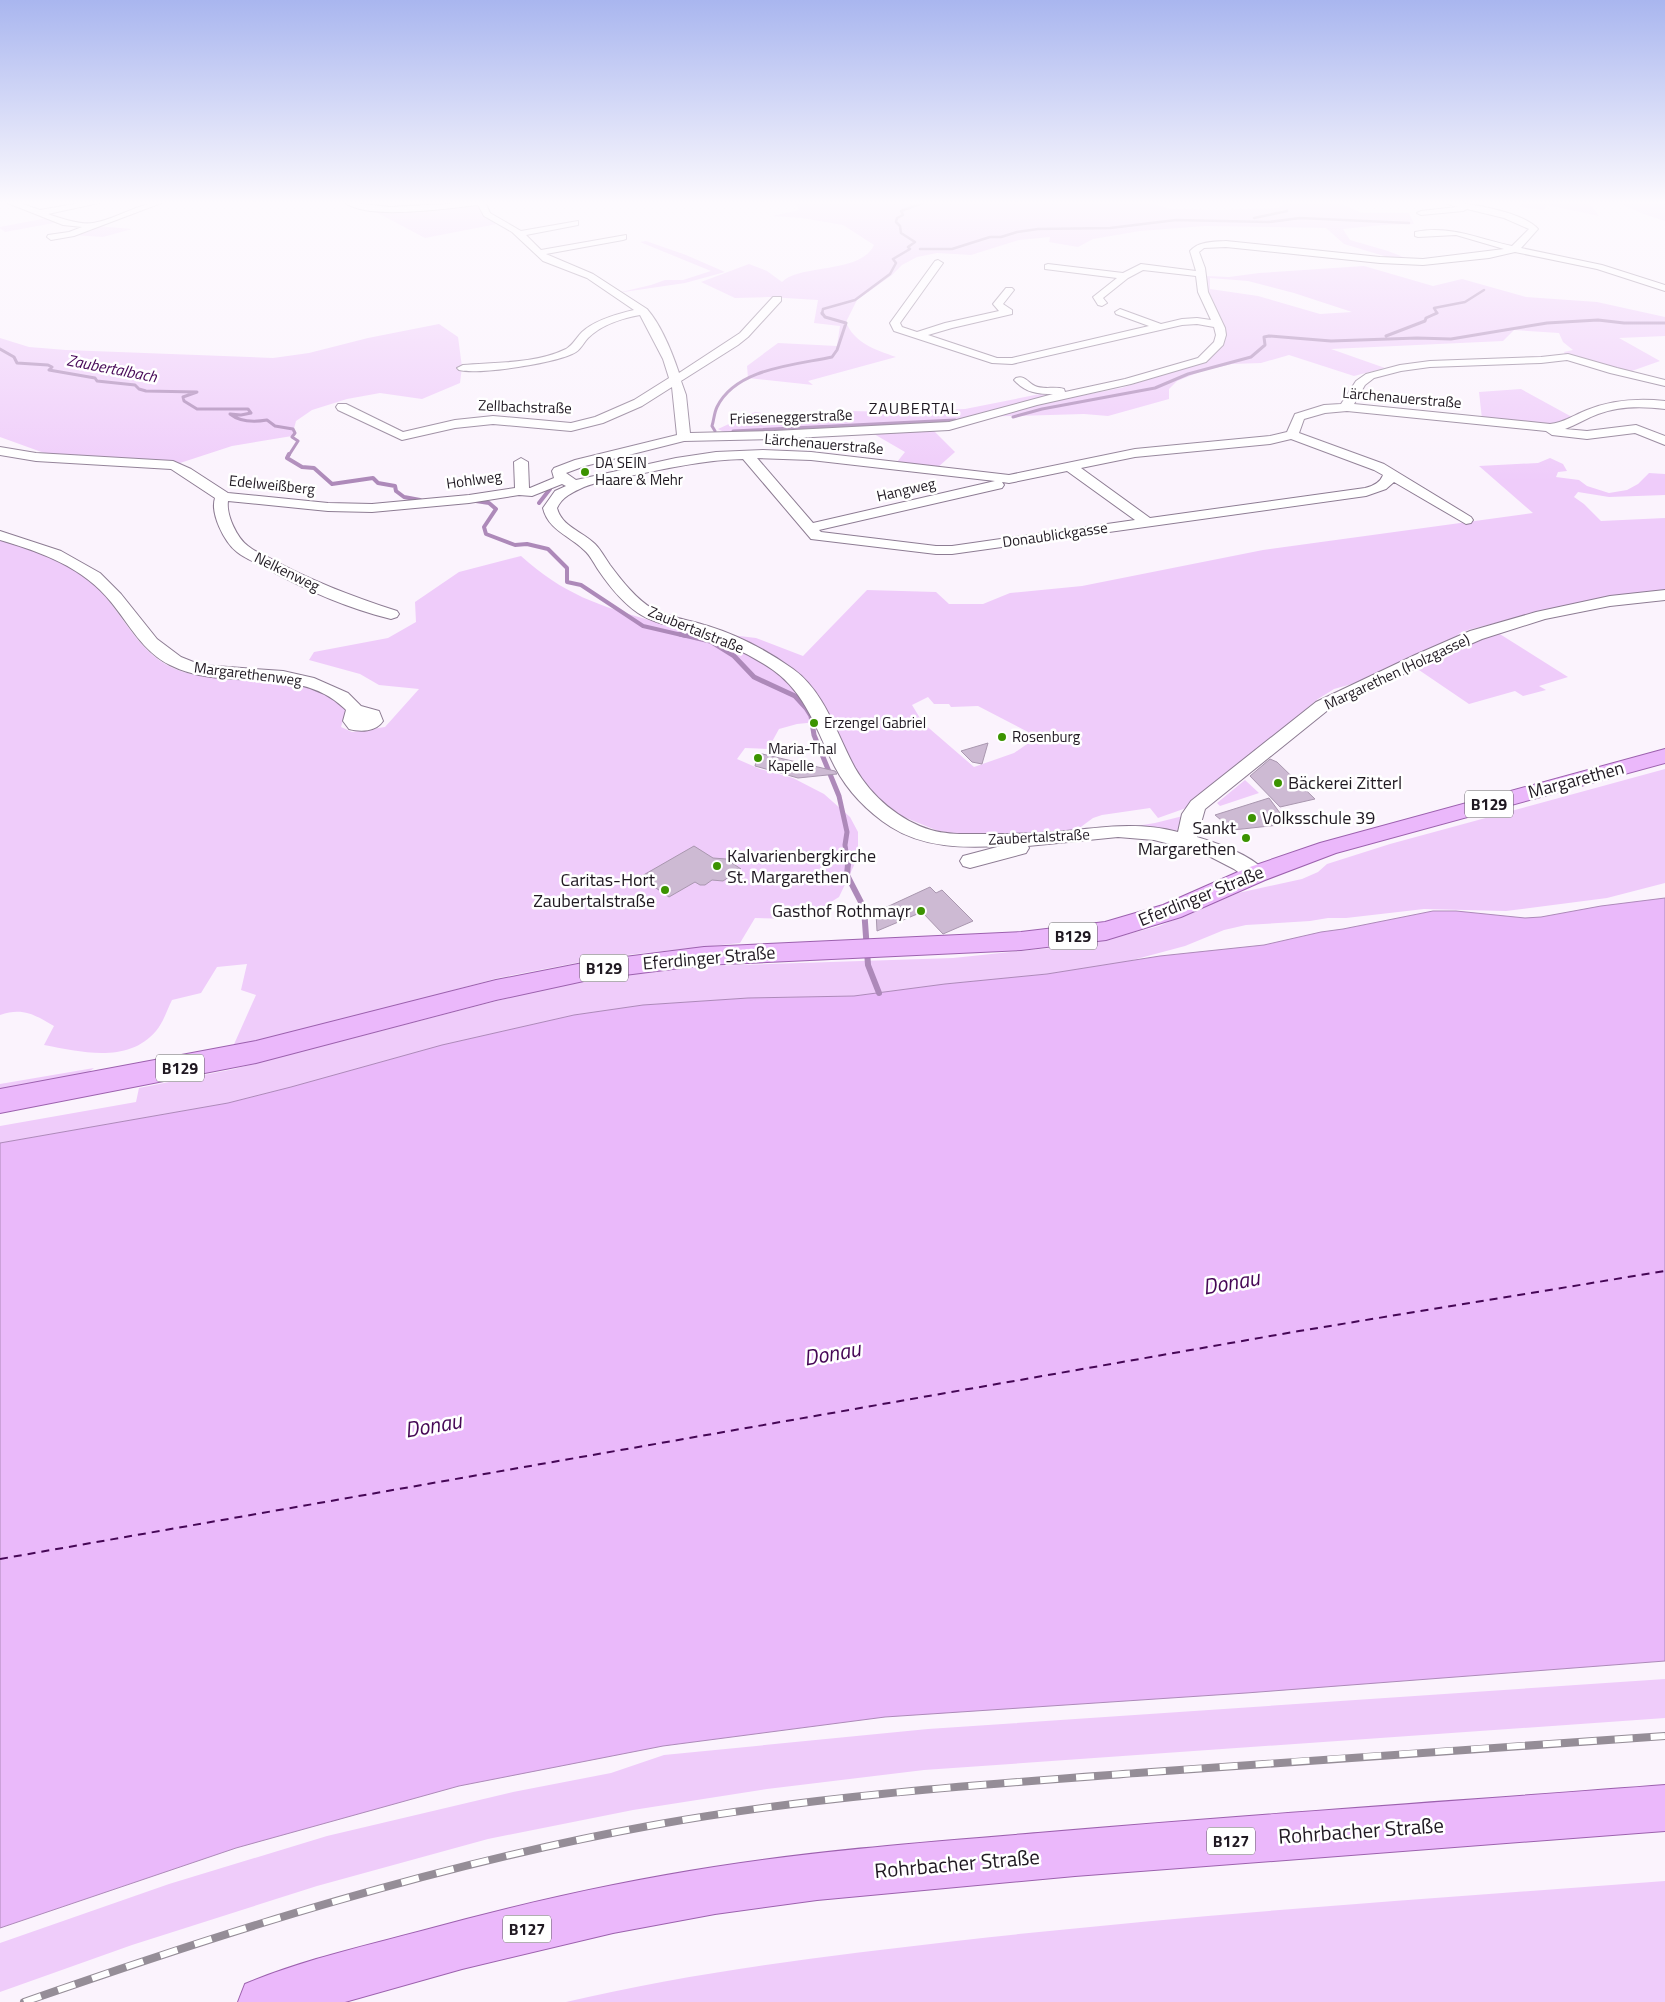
<svg xmlns="http://www.w3.org/2000/svg" width="1665" height="2002" font-family="'Titillium Web',sans-serif">
<style>
.green{fill:#efccfa;fill-rule:evenodd}
.water{fill:#eab9fa;stroke:#ad89b9}
.lines{fill:none;stroke-linecap:round;stroke-linejoin:round}
.stream-far4{stroke:#ad89b9;stroke-width:2.5}
.stream-far3{stroke:#ad89b9;stroke-width:3}
.stream-far2{stroke:#ad89b9;stroke-width:4}
.stream-far1{stroke:#ad89b9;stroke-width:5}
.stream{stroke:#ad89b9;stroke-width:6}
.ferry{stroke:#460756;stroke-width:2;stroke-dasharray:8 6;stroke-linecap:butt}
.building{fill:#cdbad3;stroke:#a997af}
.minor-casing{stroke:#8d7c93;stroke-width:2}
.primary-casing{stroke:#9c61ae;stroke-width:2}
.minor{fill:#fff;fill-rule:evenodd}
.primary{fill:#ebb8fb;fill-rule:evenodd}
.rail-casing{stroke:#958d97;stroke-width:8}
.rail{stroke:#fff;stroke-width:6;stroke-dasharray:18;stroke-linecap:butt}
.poi-dot{fill:#3c9301;stroke:#fff;stroke-width:2}
.labels{text-anchor:middle;stroke-width:5;stroke-linejoin:round;paint-order:stroke}
.far-street-label{font-size:15px;fill:#201922;stroke:#fff}
.far-poi-label{font-size:15px;fill:#201922;stroke:#fff;text-anchor:start}
.far-water-label{font-size:16px;font-style:italic;fill:#460756;stroke:#fff}
.far-neighbourhood-label{font-size:16px;letter-spacing:1px;fill:#201922;stroke:#fff}
.shield{fill:#fff;stroke:#635e64;stroke-width:1}
.shield-label{font-size:16px;font-weight:bold;fill:#201922}
.street-label{font-size:18px;fill:#201922;stroke:#fff}
.poi-label{font-size:18px;fill:#201922;stroke:#fff;text-anchor:start}
.near-street-label{font-size:21px;fill:#201922;stroke:#fff}
.near-water-label{font-size:22px;font-style:italic;fill:#460756;stroke:#fff}
</style>
<rect width="100%" height="100%" fill="#fbf3fd"/>
<path class="green" d="M 795,202 L 1146,202 L 1171,209 L 1221,210 L 1278,208 L 1288,202 L 1337,202 L 1362,213 L 1409,213 L 1414,224 L 1382,225 L 1343,229 L 1350,240 L 1388,251 L 1416,262 L 1404,262 L 1344,244 L 1326,228 L 1205,226 L 1140,231 L 1093,239 L 1078,247 L 1049,242 L 1050,237 L 1019,240 L 971,255 L 937,253 L 917,257 L 902,265 L 892,275 L 857,300 L 846,322 C 854,343 876,350 896,357 L 808,381 L 813,385 L 748,378 L 747,366 L 778,343 L 837,346 L 840,326 L 814,323 L 818,300 L 769,297 L 735,298 L 701,282 L 749,264 L 767,271 L 782,282 C 799,264 861,274 874,245 L 843,225 L 802,218 L 772,216 L 799,210 Z
M 1523,202 L 1589,202 L 1599,216 L 1547,205 L 1544,210 L 1519,207 Z
M 1617,202 L 1665,202 L 1665,221 L 1643,214 Z
M 475,204 L 486,217 L 497,224 L 425,238 L 372,210 Z
M 47,218 L 59,222 L 5,232 L 0,228 L 0,227 Z
M 96,226 L 132,229 L 103,237 L 73,235 Z
M 646,241 L 686,255 L 725,272 L 685,283 L 617,293 L 651,285 L 665,280 L 683,280 L 711,271 L 640,242 Z
M 1364,266 L 1433,286 L 1462,279 L 1526,297 L 1597,302 L 1665,317 L 1665,336 L 1619,338 L 1660,361 L 1629,372 L 1565,354 L 1564,352 L 1573,350 L 1563,342 L 1559,333 L 1514,330 L 1503,341 L 1331,349 L 1385,368 L 1354,376 L 1289,355 L 1261,363 L 1232,364 L 1202,371 L 1177,381 L 1169,389 L 1169,399 L 1108,416 L 1084,414 L 976,417 L 932,429 L 955,452 L 937,468 L 897,462 L 905,452 L 874,434 L 738,439 L 718,429 L 755,412 L 824,422 L 847,411 L 901,412 L 965,409 L 1040,394 L 1084,395 L 1121,388 L 1201,363 L 1224,341 L 1209,298 L 1206,276 L 1229,277 L 1259,273 ZM 1210,278 L 1248,281 L 1294,293 L 1352,312 L 1320,314 L 1258,296 L 1210,289 Z
M 439,324 L 458,337 L 462,367 L 460,383 L 422,399 L 380,393 L 347,399 L 312,410 L 296,421 L 292,436 L 232,446 L 180,463 L 47,454 L 0,437 L 0,338 L 29,347 L 66,350 L 273,358 L 309,353 L 368,338 Z
M 1521,389 L 1572,417 L 1556,425 L 1482,419 L 1479,392 Z
M 1550,458 L 1563,464 L 1567,471 L 1558,472 L 1556,477 L 1579,480 L 1587,486 L 1609,493 L 1627,490 L 1638,484 L 1649,473 L 1665,474 L 1665,495 L 1609,497 L 1578,492 L 1574,497 L 1584,504 L 1601,521 L 1665,518 L 1665,593 L 1531,614 L 1468,630 L 1460,633 L 1451,641 L 1366,680 L 1334,689 L 1318,699 L 1189,807 L 1158,818 L 1150,808 L 1102,815 L 1093,818 L 1074,832 L 1041,834 L 960,834 L 938,831 L 899,815 L 873,794 L 817,722 L 797,724 L 779,729 L 768,749 L 745,748 L 737,759 L 760,769 L 793,778 L 824,794 L 850,817 L 858,832 L 858,857 L 839,897 L 804,919 L 755,918 L 740,943 L 607,957 L 498,978 L 231,1051 L 256,995 L 241,990 L 247,964 L 217,967 L 201,993 L 172,1000 C 167,1010 163,1023 156,1031 C 128,1064 81,1052 44,1045 L 54,1026 C 35,1015 23,1007 0,1015 L 0,539 C 32,550 67,558 92,582 C 117,605 133,643 162,662 C 195,684 246,677 285,682 C 292,683 301,683 307,685 C 321,689 335,701 346,709 L 341,727 L 352,732 L 385,727 L 419,689 L 379,685 L 360,674 L 309,660 L 314,652 L 388,638 L 416,622 L 415,602 L 459,572 L 521,556 C 563,594 599,606 653,621 C 675,627 699,631 718,642 L 731,635 L 756,638 L 803,656 L 867,590 L 936,592 L 949,604 L 983,604 L 1010,593 L 1082,586 L 1263,550 L 1533,513 L 1479,466 L 1538,463 ZM 928,697 L 934,704 L 949,704 L 951,707 L 978,706 L 1028,732 L 1022,736 L 1030,742 L 1014,753 L 974,767 L 923,723 L 912,705 Z
M 1495,631 L 1568,677 L 1539,686 L 1546,690 L 1523,696 L 1515,691 L 1469,704 L 1416,668 Z
M 1665,769 L 1665,883 L 1607,898 L 1506,911 L 1424,909 L 1346,918 L 1328,918 L 1310,921 L 1246,925 L 1224,930 L 1185,946 L 1129,961 L 1047,974 L 945,984 L 854,996 L 748,998 L 643,1005 L 574,1015 L 442,1045 L 291,1087 L 228,1103 L 0,1143 L 0,1126 L 136,1102 L 139,1088 L 234,1069 L 550,987 L 678,967 L 953,958 L 1060,947 L 1113,938 L 1159,926 L 1238,893 L 1302,879 L 1318,872 L 1327,864 L 1390,844 Z
M 1245,780 L 1259,793 L 1220,806 L 1217,803 Z
M 1183,816 L 1181,828 L 1175,831 L 1130,827 L 1155,823 Z
M 94,1068 L 78,1080 L 0,1095 L 0,1084 Z
M 1665,1679 L 1665,1718 L 924,1770 L 767,1789 L 633,1810 L 488,1839 L 317,1886 L 132,1945 L 0,1992 L 0,1943 L 169,1884 L 327,1836 L 513,1792 L 611,1773 L 664,1755 L 928,1729 Z
M 1665,1881 L 1665,2002 L 566,2002 C 694,1972 825,1956 956,1941 C 1191,1914 1428,1899 1665,1881 Z"/>
<path class="water" d="M 1665,898 L 1665,1661 L 1246,1693 L 885,1717 L 663,1746 L 459,1786 L 236,1848 L 0,1928 L 0,1143 L 228,1103 L 291,1087 L 442,1045 L 574,1015 L 643,1005 L 748,998 L 854,996 L 945,984 L 1047,974 L 1160,956 L 1264,945 L 1321,932 L 1343,929 L 1433,911 L 1456,911 L 1525,918 L 1541,917 L 1601,906 Z"/>
<g class="lines">
<path class="stream-far4" d="M 1254,218 L 1287,211
M 920,249 L 952,249 L 990,237 L 1001,237 L 1017,232 L 1038,229 L 1110,228 L 1176,220 L 1269,222 L 1300,218 L 1409,223
M 822,314 L 823,309 L 855,300 L 890,274 L 896,263 L 893,259 L 910,249 L 908,247 L 915,242 L 901,233 L 900,226 L 896,222 L 897,218 L 903,215 L 901,211 L 925,202
M 1435,314 L 1437,313 L 1434,308 L 1465,302 L 1484,290"/>
<path class="stream-far3" d="M 1386,336 L 1425,321 L 1426,318 L 1437,313
M 0,349 L 14,357 L 17,363 L 48,365 L 52,367 L 49,370 L 95,378 L 97,381 L 135,385 L 139,389 L 146,391 L 197,392 L 183,397 L 184,401 L 197,409 L 248,409 L 251,413 L 241,415 L 230,414 C 240,422 255,422 267,420 L 275,426 L 293,429 L 295,433 L 292,437 L 298,441 L 289,455
M 1013,417 L 1042,409 L 1155,388 L 1188,374 L 1251,357 L 1265,345 L 1264,337 L 1269,336 L 1331,341 L 1417,338 L 1451,339 L 1547,323 L 1598,320 L 1624,323 L 1665,323
M 715,431 L 712,426 C 714,420 714,413 717,407 C 736,368 795,365 832,357 L 837,350 L 846,323 L 825,317 L 822,313
M 733,431 L 955,420"/>
<path class="stream-far2" d="M 289,454 L 287,458 L 302,467 L 314,468 L 332,484 L 373,478 L 378,483 L 395,486 L 396,491 L 404,497 L 420,500
M 476,501 L 489,503 L 496,509 L 484,527 L 486,534 L 515,545 L 527,544 L 548,549 L 567,568 L 567,582 L 581,585 L 643,626 L 686,636
M 539,503 L 550,489"/>
<path class="stream-far1" d="M 680,634 L 710,641 L 734,656 L 754,677 L 795,696 L 806,708 L 811,716 L 814,735 L 839,796 L 847,832 L 845,845 L 848,865"/>
<path class="stream" d="M 848,864 L 847,875 L 864,908 L 868,965 L 879,993"/>
<path class="ferry" d="M 0,1559 L 1299,1331 L 1665,1271"/>
</g>
<path class="building" d="M 988,743 L 982,764 L 972,762 L 961,751 Z
M 758,753 L 835,771 L 837,774 L 798,778 L 755,766 Z
M 1270,759 L 1277,762 L 1315,799 L 1280,807 L 1250,776 Z
M 1269,798 L 1288,824 L 1233,830 L 1215,815 Z
M 694,846 L 713,858 L 726,859 L 741,869 L 723,881 L 712,880 L 705,885 L 700,885 L 695,882 L 669,897 L 640,877 Z
M 930,887 L 936,893 L 942,890 L 973,921 L 943,934 L 922,912 L 877,931 L 876,912 Z"/>
<g class="lines">
<defs>
<path id="minor" d="M 5,202 L 17,202 L 40,210 L 85,202 L 103,202 L 48,214 C 62,219 80,225 93,223 C 118,219 139,202 164,202 L 74,236 L 51,240 L 47,237 L 48,235 L 69,232 L 82,227 L 63,225 Z
M 344,202 L 390,207 L 485,202 L 490,213 L 521,231 L 578,221 L 578,225 L 526,235 L 541,250 L 626,235 L 626,239 L 623,240 L 546,254 L 593,274 L 647,309 C 661,325 672,352 679,373 L 740,333 L 773,297 L 781,297 L 781,301 L 748,337 L 738,345 L 681,381 L 686,395 L 690,433 L 774,431 L 949,422 L 1053,394 C 1037,394 1026,393 1014,380 L 1016,378 C 1025,375 1027,382 1035,386 C 1043,390 1055,386 1064,389 L 1065,392 L 1125,379 L 1198,358 L 1214,342 L 1216,335 L 1214,327 L 1197,324 L 1182,325 L 1012,364 L 992,363 L 894,331 L 890,323 L 935,261 L 938,260 L 943,263 L 900,323 L 902,327 L 917,332 L 945,323 L 999,311 L 993,304 L 1006,288 L 1012,288 L 1014,290 L 1003,304 L 1012,310 L 1012,314 L 952,328 L 928,335 L 997,358 L 1012,358 L 1149,326 L 1116,314 L 1115,312 L 1120,309 L 1161,324 L 1182,319 L 1197,318 L 1211,320 L 1198,292 L 1196,276 L 1143,270 L 1128,278 L 1103,298 L 1107,303 L 1102,306 L 1098,305 L 1093,297 L 1117,278 L 1045,269 L 1045,265 L 1048,264 L 1123,273 L 1141,264 L 1196,271 L 1190,251 C 1199,241 1213,242 1226,241 L 1380,257 L 1423,259 L 1504,249 L 1456,235 L 1418,237 L 1415,236 L 1415,232 C 1451,225 1478,239 1512,246 L 1529,229 L 1504,218 L 1467,209 L 1463,211 L 1421,215 L 1417,213 L 1421,211 L 1457,207 L 1441,202 C 1465,202 1522,211 1538,229 L 1521,248 L 1602,265 L 1665,285 L 1665,291 L 1597,269 L 1515,252 L 1489,258 L 1423,265 L 1380,263 L 1226,247 L 1204,248 L 1199,252 L 1205,268 L 1208,292 L 1225,328 L 1226,335 L 1223,345 L 1206,362 L 1131,384 L 1037,405 L 949,430 L 774,439 L 684,441 L 585,466 L 566,473 L 576,480 L 676,458 L 716,452 L 763,450 L 811,452 L 1009,475 L 1135,449 L 1270,436 L 1287,432 L 1295,414 L 1324,405 L 1341,404 L 1356,381 L 1366,374 L 1400,365 L 1430,361 L 1541,357 L 1568,354 L 1617,368 L 1665,380 L 1665,386 L 1610,373 L 1567,360 L 1541,363 L 1430,367 L 1401,371 L 1374,378 L 1365,385 L 1354,404 L 1550,424 C 1563,423 1574,415 1587,410 C 1612,400 1638,398 1665,401 L 1665,409 C 1642,406 1619,406 1598,414 C 1587,418 1576,425 1565,429 L 1587,431 L 1636,425 L 1665,436 L 1665,445 L 1635,433 L 1587,439 L 1552,435 L 1546,431 L 1347,411 L 1325,413 L 1304,419 L 1299,433 L 1384,464 L 1471,517 L 1473,520 L 1471,523 L 1466,524 L 1394,482 L 1386,489 L 1366,496 L 952,554 L 936,554 L 811,539 L 743,459 C 703,460 664,469 625,477 C 612,480 596,482 584,487 C 573,492 562,497 557,508 C 562,527 582,531 595,544 C 601,550 605,558 610,565 C 622,581 636,599 653,609 C 670,618 690,620 708,626 C 737,635 768,651 793,669 C 825,692 837,735 855,768 C 871,796 900,821 931,830 C 948,835 967,834 984,834 C 1008,834 1033,834 1057,832 C 1100,828 1135,821 1178,832 L 1182,814 L 1191,801 L 1316,702 L 1415,655 L 1470,631 L 1536,612 L 1610,596 L 1665,590 L 1665,600 L 1610,606 L 1545,619 L 1482,639 L 1427,663 L 1328,710 L 1205,809 L 1197,837 C 1217,843 1255,856 1267,874 L 1264,879 L 1256,881 L 1248,879 L 1234,869 L 1201,852 L 1154,840 L 1118,837 L 1028,846 L 1029,848 L 1026,853 L 970,868 L 963,866 L 960,861 L 963,856 L 1001,846 C 964,848 924,848 891,827 C 868,812 848,792 835,767 C 817,732 807,694 773,670 C 750,654 721,641 695,632 C 676,626 654,624 638,613 C 622,602 610,587 599,571 C 594,564 591,556 584,550 C 570,536 548,530 543,508 L 555,491 L 566,486 L 562,484 L 532,496 L 519,495 L 469,503 L 372,512 L 328,511 L 228,501 C 226,515 237,538 248,546 C 255,552 266,556 275,561 C 314,582 354,597 397,611 L 399,614 L 397,617 L 391,619 C 346,608 304,589 264,567 C 255,562 244,558 237,552 C 224,542 210,513 215,498 L 171,469 L 36,461 L 0,455 L 0,447 L 36,453 L 173,461 L 191,469 L 228,493 L 328,503 L 372,504 L 469,495 L 515,488 L 514,462 L 521,458 L 528,462 L 529,488 L 530,488 L 554,478 L 552,471 L 554,468 L 575,460 L 677,435 L 672,387 L 642,406 L 603,423 L 571,431 L 493,424 L 455,428 L 402,440 L 338,410 L 336,407 L 338,404 L 346,404 L 403,432 L 455,420 L 493,416 L 571,423 L 595,417 L 634,400 L 669,378 L 663,359 L 640,315 C 623,318 601,325 588,338 C 584,342 581,349 576,352 C 559,363 478,375 459,370 L 457,368 L 463,365 C 496,362 535,364 566,349 C 573,345 576,338 582,332 C 595,320 617,314 634,310 L 587,278 L 543,261 L 512,232 L 484,216 L 478,205 C 449,208 367,221 344,202 ZM 1291,439 L 1374,470 L 1383,475 C 1380,483 1373,486 1365,488 L 1150,518 L 1081,468 L 1135,457 L 1270,444 ZM 757,458 L 811,460 L 995,481 L 813,523 ZM 1067,471 L 1135,520 L 952,546 L 936,546 L 821,532 L 819,530 L 1002,488 L 1004,485 L 1002,482 L 1009,483 Z
M 0,531 L 61,551 L 100,573 L 121,594 L 157,639 L 181,657 L 201,665 L 283,671 L 314,678 L 348,693 L 361,706 L 379,711 L 383,721 C 376,732 360,732 349,729 L 343,721 L 346,710 L 344,708 C 296,663 225,693 170,665 C 143,652 129,624 111,602 C 83,567 41,552 0,540 Z"/>
<path id="primary" d="M 1665,749 L 1665,763 L 1336,853 L 1265,880 L 1181,917 L 1106,940 L 1021,950 L 704,965 L 593,979 L 496,1000 L 256,1063 L 0,1113 L 0,1089 L 256,1041 L 496,980 L 593,961 L 704,947 L 1021,932 L 1105,922 L 1163,905 L 1247,868 L 1320,843 Z
M 1665,1785 L 1665,1831 L 1075,1876 L 817,1900 L 715,1914 L 613,1933 L 462,1969 L 345,2002 L 238,2002 L 245,1984 C 302,1960 365,1946 425,1930 C 520,1904 617,1882 714,1867 C 822,1850 930,1842 1038,1833 C 1247,1815 1456,1801 1665,1785 Z"/>
</defs>
<use href="#minor" class="minor-casing"/>
<use href="#primary" class="primary-casing"/>
<use href="#minor" class="minor"/>
<use href="#primary" class="primary"/>
<defs>
<path id="rail" d="M 24,2002 C 230,1930 438,1864 654,1825 C 814,1796 976,1785 1137,1773 C 1313,1760 1489,1748 1665,1736"/>
</defs>
<use href="#rail" class="rail-casing"/>
<use href="#rail" class="rail"/>
</g>
<linearGradient id="sky" x2="0" y2="1"><stop stop-color="#a9b6ef"/><stop offset="0.42" stop-color="#fdfafe"/><stop offset="1" stop-color="#fdfafe" stop-opacity="0"/></linearGradient>
<rect width="1665" height="482" fill="url(#sky)"/>
<g class="poi-dot">
<circle cx="585" cy="472" r="5"/>
<circle cx="814" cy="723" r="5"/>
<circle cx="1002" cy="737" r="5"/>
<circle cx="758" cy="758" r="5"/>
<circle cx="1278" cy="783" r="5"/>
<circle cx="1252" cy="818" r="5"/>
<circle cx="1246" cy="838" r="5"/>
<circle cx="717" cy="866" r="5"/>
<circle cx="665" cy="890" r="5"/>
<circle cx="921" cy="911" r="5"/>
</g>
<g class="labels">
<g class="far-street-label">
<text transform="translate(1402 398) rotate(5)" y="5">Lärchenauerstraße</text>
<text transform="translate(525 407) rotate(2)" y="5">Zellbachstraße</text>
<text transform="translate(791 417) rotate(-2)" y="5">Frieseneggerstraße</text>
<text transform="translate(824 444) rotate(5)" y="5">Lärchenauerstraße</text>
<text transform="translate(474 480) rotate(-8)" y="5">Hohlweg</text>
<text transform="translate(272 485) rotate(6)" y="5">Edelweißberg</text>
<text transform="translate(906 490) rotate(-13)" y="5">Hangweg</text>
<text transform="translate(1055 535) rotate(-8)" y="5">Donaublickgasse</text>
<text transform="translate(287 572) rotate(26)" y="5">Nelkenweg</text>
<text transform="translate(696 630) rotate(22)" y="5">Zaubertalstraße</text>
<text transform="translate(1397 672) rotate(-25)" y="5">Margarethen (Holzgasse)</text>
<text transform="translate(248 674) rotate(7)" y="5">Margarethenweg</text>
<text transform="translate(1039 837) rotate(-3)" y="5">Zaubertalstraße</text>
</g>
<g class="far-poi-label">
<text x="595" y="468">DA SEIN<tspan x="595" dy="17">Haare &amp; Mehr</tspan></text>
<text x="824" y="728">Erzengel Gabriel</text>
<text x="1012" y="742">Rosenburg</text>
<text x="768" y="754">Maria-Thal<tspan x="768" dy="17">Kapelle</tspan></text>
</g>
<g class="far-water-label">
<text transform="translate(112 368) rotate(11)" y="6">Zaubertalbach</text>
</g>
<g class="far-neighbourhood-label">
<text x="914" y="414">ZAUBERTAL</text>
</g>
<g class="shield">
<rect x="1465" y="790.5" width="48" height="27" rx="4"/>
<rect x="1049" y="922.5" width="48" height="27" rx="4"/>
<rect x="580" y="954.5" width="48" height="27" rx="4"/>
<rect x="156" y="1054.5" width="48" height="27" rx="4"/>
<rect x="1207" y="1827.5" width="48" height="27" rx="4"/>
<rect x="503" y="1915.5" width="48" height="27" rx="4"/>
</g>
<g class="shield-label">
<text x="1489" y="810">B129</text>
<text x="1073" y="942">B129</text>
<text x="604" y="974">B129</text>
<text x="180" y="1074">B129</text>
<text x="1231" y="1847">B127</text>
<text x="527" y="1935">B127</text>
</g>
<g class="street-label">
<text transform="translate(1576 780) rotate(-15)" y="6">Margarethen</text>
<text transform="translate(1201 896) rotate(-22)" y="6">Eferdinger Straße</text>
<text transform="translate(709 958) rotate(-5)" y="6">Eferdinger Straße</text>
</g>
<g class="poi-label">
<text x="1288" y="789">Bäckerei Zitterl</text>
<text x="1262" y="824">Volksschule 39</text>
<text x="1236" y="834" text-anchor="end">Sankt<tspan x="1236" dy="21">Margarethen</tspan></text>
<text x="727" y="862">Kalvarienbergkirche<tspan x="727" dy="21">St. Margarethen</tspan></text>
<text x="655" y="886" text-anchor="end">Caritas-Hort<tspan x="655" dy="21">Zaubertalstraße</tspan></text>
<text x="911" y="917" text-anchor="end">Gasthof Rothmayr</text>
</g>
<g class="near-street-label">
<text transform="translate(1361 1831) rotate(-4)" y="7">Rohrbacher Straße</text>
<text transform="translate(957 1864) rotate(-5)" y="7">Rohrbacher Straße</text>
</g>
<g class="near-water-label">
<text transform="translate(1231 1282) rotate(-10)" y="8">Donau</text>
<text transform="translate(832 1353) rotate(-10)" y="8">Donau</text>
<text transform="translate(433 1425) rotate(-10)" y="8">Donau</text>
</g>
</g>
</svg>
